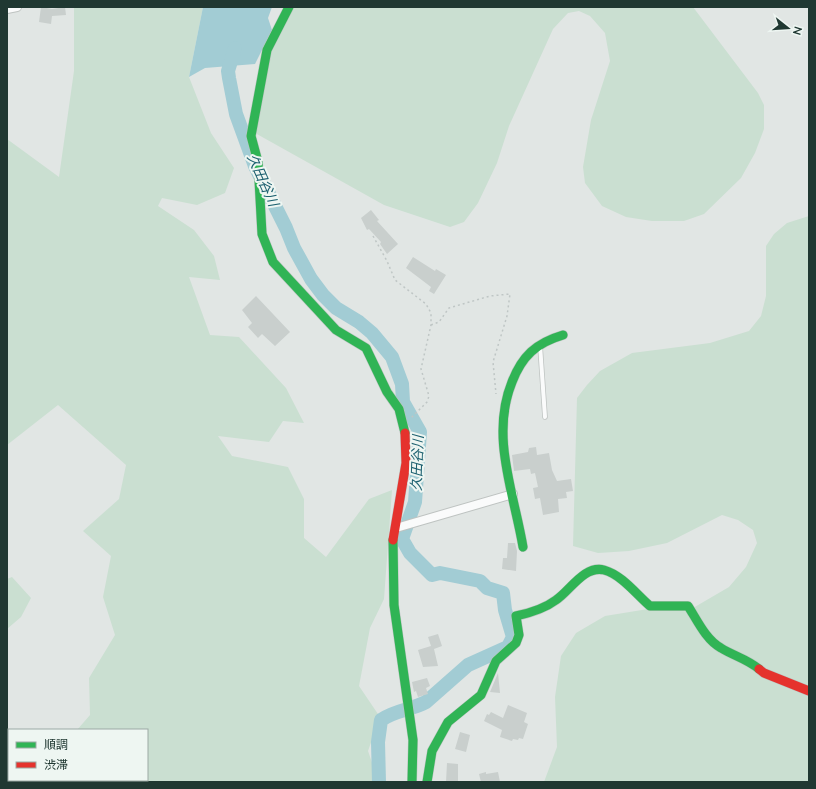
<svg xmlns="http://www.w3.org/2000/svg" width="816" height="789" font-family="'Nunito Sans','Noto Sans JP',sans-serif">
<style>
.green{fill:#cadfd1}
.water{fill:#a2ccd4}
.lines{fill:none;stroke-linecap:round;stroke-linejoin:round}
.river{stroke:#a2ccd4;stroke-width:14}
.building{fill:#c9cfcd}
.lane-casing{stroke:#bec3c1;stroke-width:5.5}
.street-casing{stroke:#bec3c1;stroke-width:10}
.fast-casing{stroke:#bdc4c1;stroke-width:10}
.jam-casing{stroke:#bdc4c1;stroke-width:10}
.path{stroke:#bfc6c5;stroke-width:1.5;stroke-dasharray:2 3;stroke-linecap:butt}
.lane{stroke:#fafbfb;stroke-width:4}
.street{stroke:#fafbfb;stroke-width:8}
.fast{stroke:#30b455;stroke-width:9}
.jam{stroke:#e5322d;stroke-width:9}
.labels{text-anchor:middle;stroke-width:4;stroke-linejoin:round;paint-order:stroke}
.water-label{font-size:14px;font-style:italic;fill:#1d6170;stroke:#eef6f2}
</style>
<rect width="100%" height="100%" fill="#e1e6e4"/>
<path class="green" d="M 74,7 L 203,7 L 189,77 L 211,133 L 234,168 L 225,193 L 197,205 L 162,198 L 158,206 L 194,230 L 214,256 L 220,280 L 189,277 L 210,335 L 239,337 L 286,388 L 304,423 L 283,421 L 269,442 L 218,436 L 232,456 L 288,467 L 304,499 L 304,538 L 326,557 L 369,499 L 392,490 L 384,599 L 370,628 L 359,686 L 380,717 L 368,751 L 377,777 L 376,782 L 62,782 L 63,780 L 147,780 L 147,730 L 77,730 L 90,715 L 89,678 L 115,635 L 103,597 L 111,556 L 83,531 L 119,499 L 126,465 L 58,405 L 7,445 L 7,139 L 59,177 L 74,71 Z
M 293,7 L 693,7 L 758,93 L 764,105 L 764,129 L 755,153 L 741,178 L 704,214 L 684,221 L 652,221 L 626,217 L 602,206 L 585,183 L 583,167 L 591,120 L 610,61 L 605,33 L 590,16 L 579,11 L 568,13 L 553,29 L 509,126 L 497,163 L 478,203 L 464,222 L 450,227 L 384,205 L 255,133 L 267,55 Z
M 809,216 L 809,782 L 544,782 L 557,747 L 555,697 L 561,656 L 576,633 L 605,616 L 648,609 L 693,608 L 729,587 L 746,567 L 757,543 L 753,530 L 738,520 L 722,515 L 667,543 L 629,551 L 598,553 L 573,546 L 577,398 L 587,385 L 600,371 L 632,353 L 710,343 L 749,331 L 761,316 L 766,296 L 766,246 L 774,234 L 787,223 Z
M 12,577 L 31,598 L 21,617 L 7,629 L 7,579 Z"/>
<path class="water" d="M 203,7 L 272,7 L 268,18 L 272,30 L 255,64 L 205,68 L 189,77 Z"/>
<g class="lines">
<path class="river" d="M 235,48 L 228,71 L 229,78 L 236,114 L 255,166 L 286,228 L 294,248 L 311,279 L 323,295 L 336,308 L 359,322 L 372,333 L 392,357 L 402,384 L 403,402 L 420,432 L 415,502 L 402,539 L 410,553 L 432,575 L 440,573 L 480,581 L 487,588 L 503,593 L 505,610 L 513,637 L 508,647 L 468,665 L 426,702 C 411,710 395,710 381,720 L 378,742 L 379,782"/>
</g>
<path class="building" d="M 41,7 L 52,9 L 65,7 L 66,15 L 52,16 L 51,24 L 39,22 Z
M 371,210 L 379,220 L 377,221 L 398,244 L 387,254 L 380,244 L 381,242 L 369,229 L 367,230 L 361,218 Z
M 413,257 L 435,271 L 436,269 L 446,275 L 434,294 L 429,291 L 431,287 L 406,268 Z
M 256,296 L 290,332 L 275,346 L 262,334 L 258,338 L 248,327 L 252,323 L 242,310 Z
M 536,447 L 537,455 L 549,453 L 552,470 L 557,481 L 571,479 L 573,491 L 566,492 L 567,498 L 558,499 L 559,512 L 543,515 L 540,498 L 535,499 L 533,488 L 538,487 L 535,473 L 531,474 L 530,469 L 514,471 L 512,455 L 528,452 L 529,448 Z
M 508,543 L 515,543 L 517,551 L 516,571 L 502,569 L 503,558 L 507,558 Z
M 438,634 L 442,646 L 434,649 L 438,666 L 423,667 L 418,650 L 431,646 L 428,637 Z
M 498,673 L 500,693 L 490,692 Z
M 427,678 L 430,686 L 426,688 L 428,694 L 418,697 L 416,691 L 414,692 L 412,682 Z
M 508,705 L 527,713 L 524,722 L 528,724 L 523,739 L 519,738 L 518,740 L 513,739 L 512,741 L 500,737 L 502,730 L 484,721 L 487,714 L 489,715 L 491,712 L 503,718 Z
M 460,732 L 470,735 L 466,752 L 455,749 Z
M 447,763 L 458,764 L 458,782 L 446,782 Z
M 486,772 L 486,774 L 498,772 L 500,782 L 481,782 L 479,774 Z"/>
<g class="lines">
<defs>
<path id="lane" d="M 540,345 L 545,417"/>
<path id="street" d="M 7,9 L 17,7
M 396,528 L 513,494"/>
<path id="fast" d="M 289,7 L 267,50 L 251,136 L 258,162 L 262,234 L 273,262 L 336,330 L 366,348 L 387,392 L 399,409 L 405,433
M 393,540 L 394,605 L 413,740 L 412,782
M 523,547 C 514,493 490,436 512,382 C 522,356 536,343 563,335
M 427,782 L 432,751 L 448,722 L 481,695 L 496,661 L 516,643 L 519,635 L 516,616 C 530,613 544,609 556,600 C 570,591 584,565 604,570 C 622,575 636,594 650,606 L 688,606 C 697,620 706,640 721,648 C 734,656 747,659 759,669"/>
<path id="jam" d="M 393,540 L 406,463 L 405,433
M 759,669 L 764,673 L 809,691"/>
</defs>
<use href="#lane" class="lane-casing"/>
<use href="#street" class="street-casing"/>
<use href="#fast" class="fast-casing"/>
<use href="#jam" class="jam-casing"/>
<path class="path" d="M 373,236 L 387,261 L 395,280 L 426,304 L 431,313 L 431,325 L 421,369 L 429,396 L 427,402 L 411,418
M 431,325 L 439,322 L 449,308 L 490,296 L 510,294 L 507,316 L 493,362 L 496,394"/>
<use href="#lane" class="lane"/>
<use href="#street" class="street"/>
<use href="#fast" class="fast"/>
<use href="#jam" class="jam"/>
</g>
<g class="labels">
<g class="water-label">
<text transform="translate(263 180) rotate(66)" y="5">久田谷川</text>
<text transform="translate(417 463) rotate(-88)" y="5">久田谷川</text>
</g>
</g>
<rect width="816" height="789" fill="none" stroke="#203832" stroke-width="16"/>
<rect x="8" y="729" width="140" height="52" fill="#eef6f2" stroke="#9caaa5"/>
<rect x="16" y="742" width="20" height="6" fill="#30b455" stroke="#9caaa5"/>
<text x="44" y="749" font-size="12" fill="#203832">順調</text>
<rect x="16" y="762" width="20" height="6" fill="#e5322d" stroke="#9caaa5"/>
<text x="44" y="769" font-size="12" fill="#203832">渋滞</text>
<g transform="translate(788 28) rotate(107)" stroke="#eef6f2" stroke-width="3" paint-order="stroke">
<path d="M0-3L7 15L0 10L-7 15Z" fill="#203832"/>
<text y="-6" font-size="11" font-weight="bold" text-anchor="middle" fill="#203832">N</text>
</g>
</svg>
